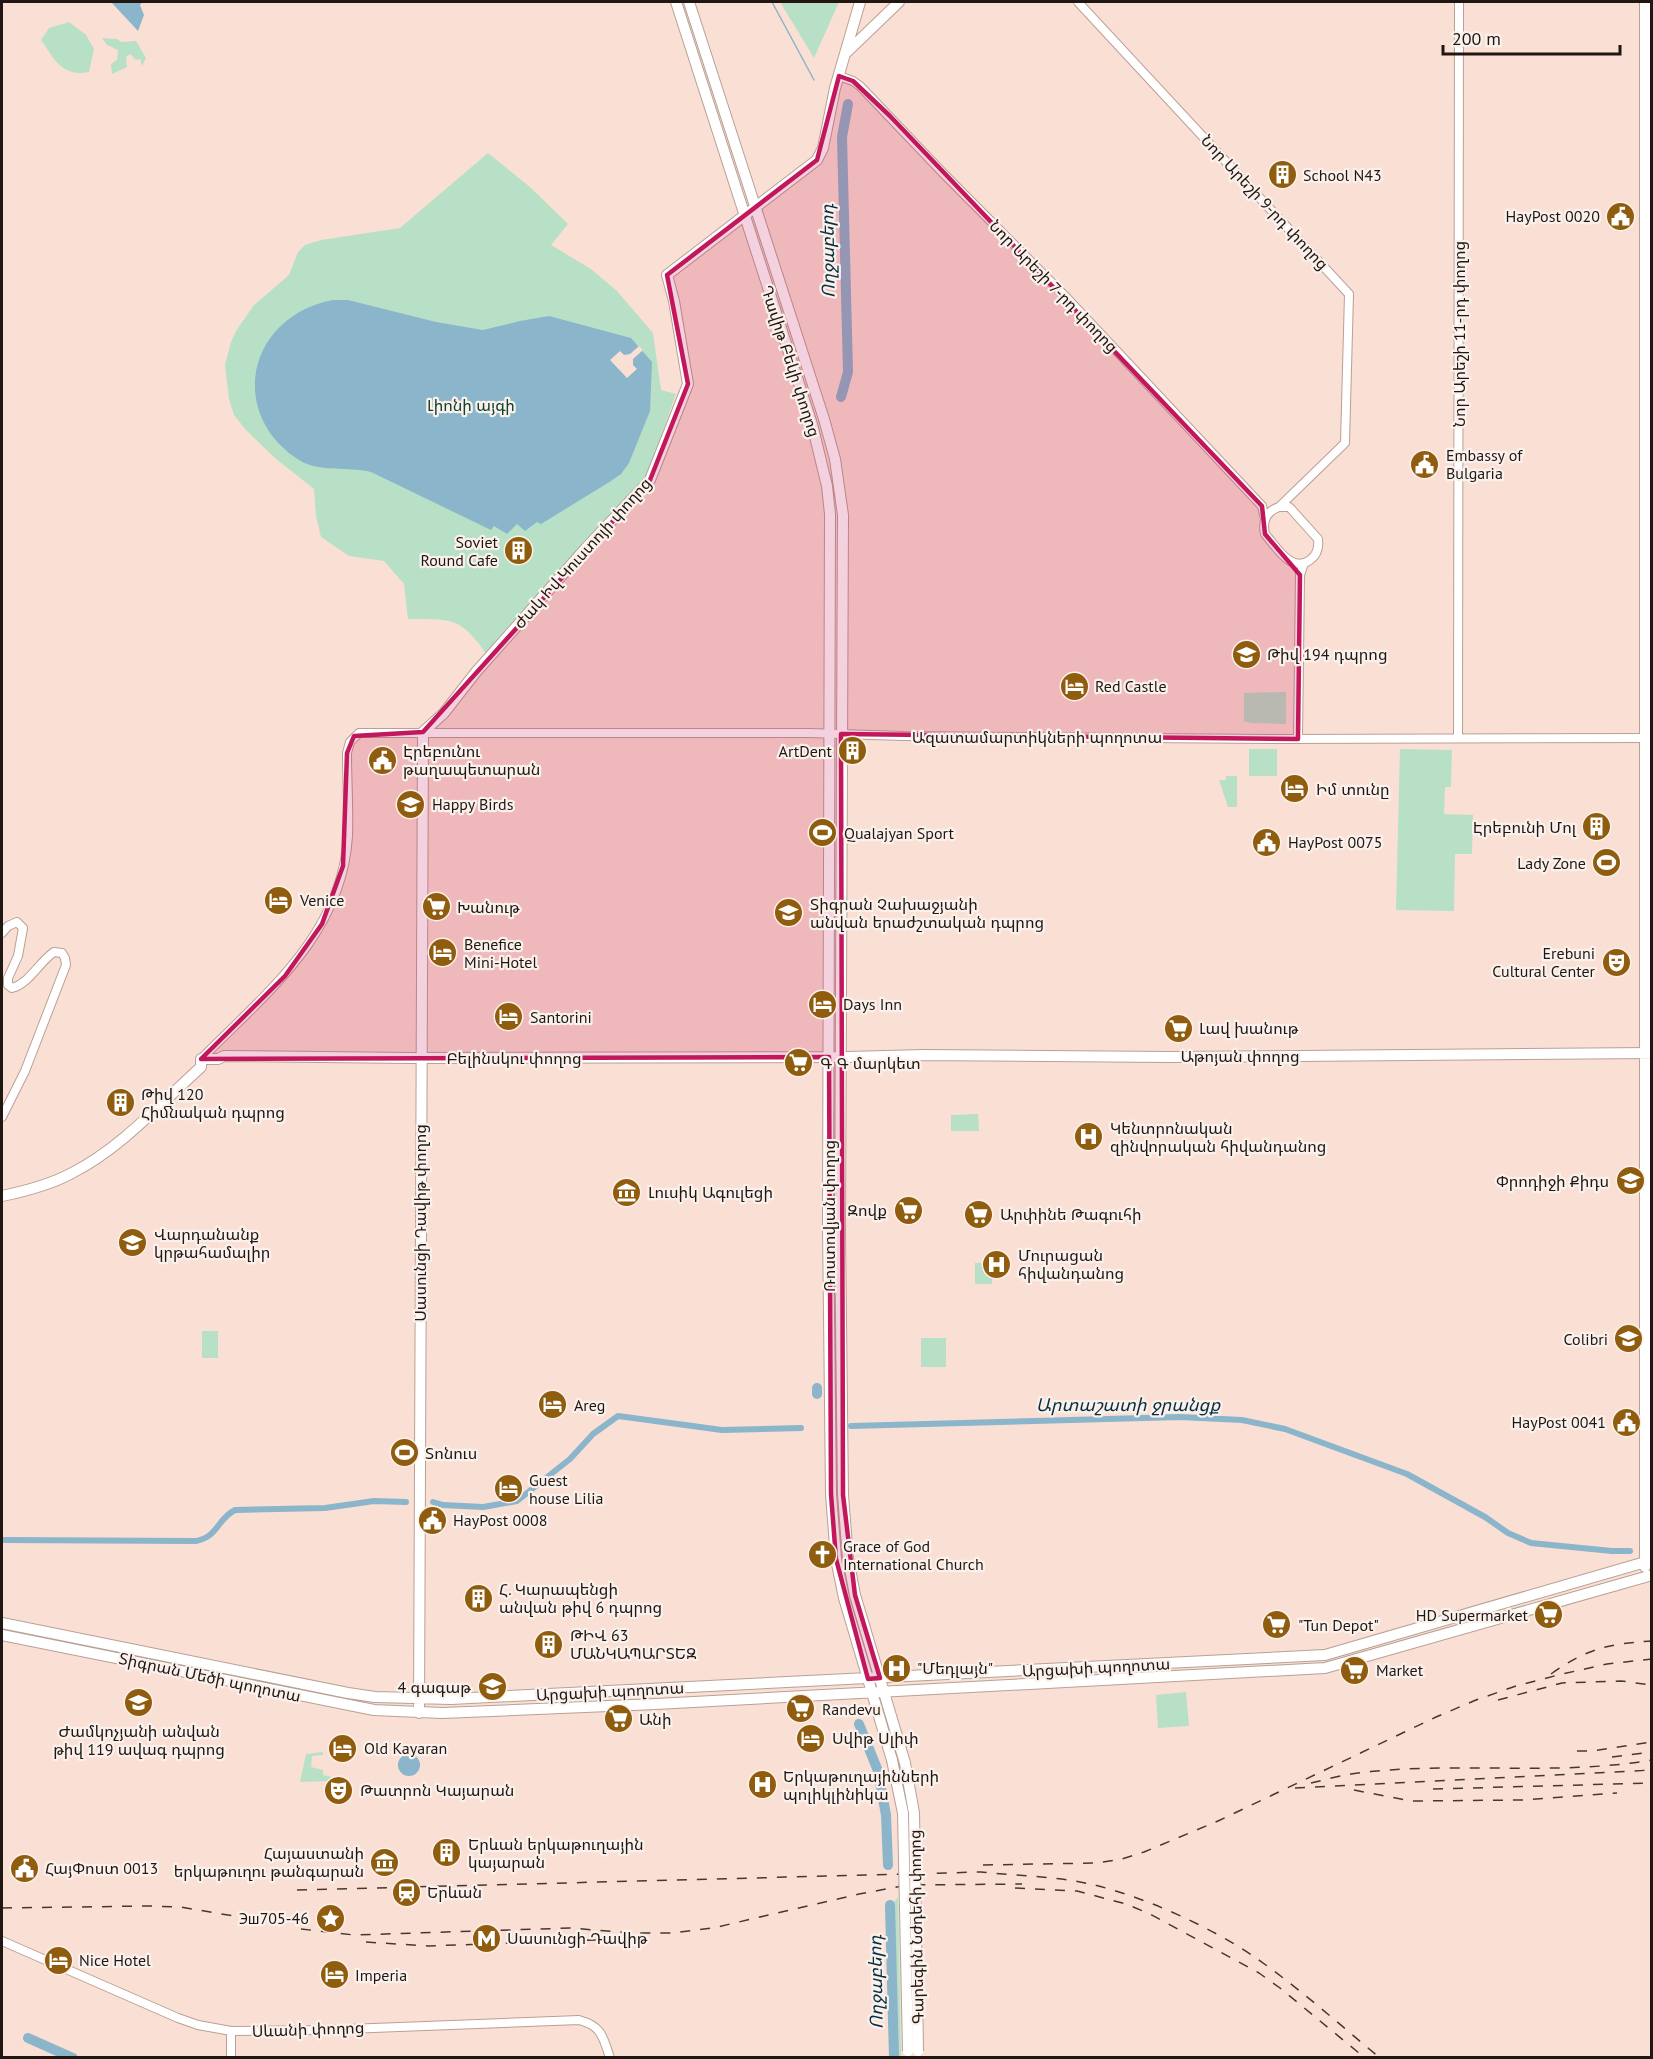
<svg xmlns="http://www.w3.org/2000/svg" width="1653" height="2059" font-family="'PT Sans','Noto Sans Armenian',sans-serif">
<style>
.green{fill:#b7e0c7}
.water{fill:#8ab5cb}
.pier{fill:#fae0d4}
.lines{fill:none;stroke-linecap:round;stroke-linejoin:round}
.stream{stroke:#8ab5cb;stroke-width:1.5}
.canal{stroke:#8ab5cb;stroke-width:6}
.river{stroke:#8ab5cb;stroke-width:10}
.minor-casing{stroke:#b9a095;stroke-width:10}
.major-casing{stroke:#b9a095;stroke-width:12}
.minor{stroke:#fff;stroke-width:8}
.major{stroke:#fff;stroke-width:10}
.rail{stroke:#443833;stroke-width:1.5;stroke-dasharray:10 10;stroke-linecap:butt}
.major-bridge-casing{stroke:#b9a095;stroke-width:12;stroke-linecap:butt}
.major-bridge{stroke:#fff;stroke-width:10}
.marked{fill:#c2185b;fill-opacity:0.2;stroke:#c2185b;stroke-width:4.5;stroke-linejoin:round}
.labels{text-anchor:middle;stroke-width:4.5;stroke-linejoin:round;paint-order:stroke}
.poi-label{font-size:16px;fill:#201713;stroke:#fbf1ec;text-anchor:start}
.street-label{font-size:16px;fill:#201713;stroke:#fbf1ec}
.park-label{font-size:16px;fill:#0f422a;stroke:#fbf1ec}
.water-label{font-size:18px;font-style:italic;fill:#082f40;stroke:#fbf1ec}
</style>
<rect width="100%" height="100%" fill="#fae0d4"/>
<path class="green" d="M 780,2 L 839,2 L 814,58 Z
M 69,22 L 86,35 L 94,49 L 89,72 C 62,77 55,60 41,40 L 49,28 Z
M 102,38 L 117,39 L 121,42 L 136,41 L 146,58 L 142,66 L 140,59 L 136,60 L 130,54 L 126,57 L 127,67 L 112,74 L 111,64 L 117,60 L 118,50 L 107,45 Z
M 488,153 L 530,187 L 568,224 L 551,245 L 591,269 L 617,291 L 653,333 L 661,390 L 676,394 L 646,478 L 487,655 C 461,617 452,619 408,619 L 404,584 L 384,561 L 349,556 L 321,537 L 316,516 L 314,489 L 275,458 L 246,430 L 234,415 L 229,399 L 225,365 L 231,342 L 236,331 L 254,305 L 289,275 L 298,252 L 305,245 L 321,240 L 400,228 Z
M 1286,692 L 1286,724 L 1251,723 L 1244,721 L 1244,693 Z
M 1249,749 L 1277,749 L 1277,776 L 1249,776 Z
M 1400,749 L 1452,750 L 1451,787 L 1445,787 L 1444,814 L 1473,815 L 1472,854 L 1455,854 L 1454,911 L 1396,910 Z
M 1226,776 L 1237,776 L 1237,807 L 1228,807 L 1219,780 L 1226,780 Z
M 978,1114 L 979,1131 L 951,1131 L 951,1115 Z
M 975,1263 L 992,1263 L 992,1284 L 975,1284 Z
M 202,1331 L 218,1331 L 218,1358 L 202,1358 Z
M 921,1338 L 946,1338 L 946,1367 L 921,1367 Z
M 1186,1692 L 1189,1726 L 1158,1728 L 1156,1695 Z
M 323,1752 L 323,1755 L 312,1756 L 311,1767 L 323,1770 L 323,1775 L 332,1777 L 332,1781 L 300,1782 L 306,1754 Z
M 898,1897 L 901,2050 L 901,2057 L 891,2058 L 890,1915 L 891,1906 Z"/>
<path class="water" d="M 111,2 L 142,2 L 140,5 L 144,15 L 138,31 Z
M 333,300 L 348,300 L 436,322 L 483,330 L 520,321 L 549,316 L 631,338 L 652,362 L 650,411 L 629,463 L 621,474 L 611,481 L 541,524 L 537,522 L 525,531 L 517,524 L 507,534 L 494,526 L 491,530 L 371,472 C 347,466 320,473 299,460 C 226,413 248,316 333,300 Z
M398 1765a11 11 0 1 1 22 0a11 11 0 1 1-22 0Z"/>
<path class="pier" d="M 639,346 L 643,350 L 633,359 L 633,365 L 637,369 L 627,378 L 610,360 L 620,351 L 624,355 L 630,354 Z"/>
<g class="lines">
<path class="stream" d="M 772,2 L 814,80"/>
<path class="canal" d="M 851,1426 L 1180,1417 L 1242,1420 L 1285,1429 L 1407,1474 L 1485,1517 L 1508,1533 L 1531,1543 L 1612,1551 L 1630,1551
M 433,1502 L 443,1505 L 483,1507 L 517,1501 L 570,1459 L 593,1434 L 618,1416 L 722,1430 L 801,1428
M 2,1540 L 196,1541 C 218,1537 217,1519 235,1510 L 325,1508 L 374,1501 L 406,1502"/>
<path class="river" d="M 841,397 L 848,372 L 842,137 L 848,104
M 817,1394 L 817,1388
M 859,1724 L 878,1771 L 886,1815 L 888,1865
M 890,1905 L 894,2058
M 28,2038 L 73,2058"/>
<defs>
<path id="minor" d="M 1078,2 L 1349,294 L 1345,443 L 1279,507
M 839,76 L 853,81 L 860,86 L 943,173 L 1065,296 L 1262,506 L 1265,519
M 1279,507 L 1289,507 L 1292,510 L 1318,539 C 1319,547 1317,555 1310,560 C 1291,574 1276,546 1265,534 C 1262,521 1267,511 1279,507 Z
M 1458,738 L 1459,2
M 1298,739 L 1300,575 L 1304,563
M 2,933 L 8,926 L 17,922 L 23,928 L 18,956 L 8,978 L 8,985 L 12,988 C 30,983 39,962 54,952 L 62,953 L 65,958 L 66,965 L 25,1071 L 2,1117
M 201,1059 C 265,994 342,935 348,836 C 349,809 347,781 347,753 L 350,742 L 359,733 L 809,733 L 903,736 L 1281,739 L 1652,738
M 2,1941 L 178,2018 L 198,2025 L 231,2031 L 321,2030 L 579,2020 C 602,2026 603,2037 610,2058
M 231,2031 L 231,2058"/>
<path id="major" d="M 676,2 L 812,424 L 827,486 L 830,514 L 828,1225 L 831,1494 L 836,1559 L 844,1598 L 892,1760
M 689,2 L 824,419 L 835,459 L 843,515 L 840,1233 L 843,1495 L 848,1558 L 855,1595 L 905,1763
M 1645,2 L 1645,1567
M 847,52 L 899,2
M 201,1059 L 218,1059 L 224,1056 L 410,1058 L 847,1057 L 924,1055 L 1169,1057 L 1652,1053
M 2,1196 C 26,1191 50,1185 72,1173 C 121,1148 160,1104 201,1067 L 201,1059
M 2,1623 L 348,1693 L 375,1697 L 451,1699 L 1325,1655 L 1652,1560
M 2,1635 L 374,1710 L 442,1713 L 656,1704 L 1325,1668 L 1652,1575
M 419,1713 L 423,732 L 444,713 L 476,672 L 586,548 L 650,480 L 688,384 L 674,301 L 667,275 L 817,160 L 823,148 L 835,88 L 860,2"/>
</defs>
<use href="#minor" class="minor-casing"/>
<use href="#major" class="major-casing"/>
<use href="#minor" class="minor"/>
<use href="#major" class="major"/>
<path class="rail" d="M 1551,1674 C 1588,1648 1608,1644 1652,1641
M 1498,1700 L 1562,1683 L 1621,1681 L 1652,1685
M 1577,1751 L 1592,1751 L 1652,1742
M 1612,1757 L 1652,1752
M 1311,1783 C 1324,1780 1338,1776 1351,1774 C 1450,1760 1552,1777 1652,1760
M 1295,1788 L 1652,1770
M 1433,1789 L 1652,1783
M 1354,1790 L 1411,1801 L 1524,1800 L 1617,1793
M 983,1865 L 1097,1863 L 1122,1859 L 1144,1852 L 1218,1821 L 1436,1717 L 1476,1700 L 1516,1686 L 1558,1675 L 1607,1664 L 1652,1659
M 1015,1888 L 1077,1891 L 1126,1904 L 1150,1914 L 1259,1973 L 1280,1988 L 1365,2058
M 297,1890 L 981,1872 C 1017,1876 1055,1876 1090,1884 C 1143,1896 1211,1927 1256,1958 C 1299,1988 1339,2024 1380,2058
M 2,1908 L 148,1906 L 180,1907 L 234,1916
M 301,1929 L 354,1935 L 570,1928 L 632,1933 L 673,1933 L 713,1928 L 859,1894 L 908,1885 L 1022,1884
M 366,1942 L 428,1946 L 623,1939"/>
<defs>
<path id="major-bridge" d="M 892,1760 L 903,1813 L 908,2051
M 905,1763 L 914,1813 L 918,2051"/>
</defs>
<use href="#major-bridge" class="major-bridge-casing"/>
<use href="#major-bridge" class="major-bridge"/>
</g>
<path class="marked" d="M 839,76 L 853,81 L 890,116 L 1262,506 L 1265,534 L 1300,575 L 1298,739 L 841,734 L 843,1495 L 855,1595 L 880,1678 L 868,1679 L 836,1559 L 831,1494 L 829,1057 L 201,1059 L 285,976 L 322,924 L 343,866 L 347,753 L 354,736 L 423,732 L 650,480 L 688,384 L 667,275 L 817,160 Z"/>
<defs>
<symbol id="building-disc" viewBox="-11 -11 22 22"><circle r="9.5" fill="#905c0e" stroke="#fbf1ec"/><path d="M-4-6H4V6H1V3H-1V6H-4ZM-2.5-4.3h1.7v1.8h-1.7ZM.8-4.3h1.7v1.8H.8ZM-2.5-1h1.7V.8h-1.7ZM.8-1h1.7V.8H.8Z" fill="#fff"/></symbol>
<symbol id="civic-disc" viewBox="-11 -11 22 22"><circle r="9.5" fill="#905c0e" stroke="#fbf1ec"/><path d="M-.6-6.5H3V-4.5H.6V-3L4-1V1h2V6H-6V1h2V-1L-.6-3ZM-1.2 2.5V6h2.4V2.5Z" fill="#fff"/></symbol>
<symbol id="school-disc" viewBox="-11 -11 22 22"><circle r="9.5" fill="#905c0e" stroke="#fbf1ec"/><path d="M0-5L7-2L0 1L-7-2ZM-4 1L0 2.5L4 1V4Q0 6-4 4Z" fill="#fff"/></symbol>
<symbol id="hotel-disc" viewBox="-11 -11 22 22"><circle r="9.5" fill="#905c0e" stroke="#fbf1ec"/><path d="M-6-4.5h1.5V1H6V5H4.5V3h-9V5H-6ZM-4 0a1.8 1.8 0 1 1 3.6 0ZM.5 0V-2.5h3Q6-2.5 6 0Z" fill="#fff"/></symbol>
<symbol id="stadium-disc" viewBox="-11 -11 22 22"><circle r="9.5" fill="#905c0e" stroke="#fbf1ec"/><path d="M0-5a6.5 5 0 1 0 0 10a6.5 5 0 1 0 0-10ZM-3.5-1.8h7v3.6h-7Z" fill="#fff"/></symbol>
<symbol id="supermarket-disc" viewBox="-11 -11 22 22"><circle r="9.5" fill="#905c0e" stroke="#fbf1ec"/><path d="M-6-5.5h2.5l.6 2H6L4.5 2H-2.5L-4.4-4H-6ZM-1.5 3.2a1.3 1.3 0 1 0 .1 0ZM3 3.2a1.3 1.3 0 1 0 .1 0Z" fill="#fff"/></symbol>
<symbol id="theatre-disc" viewBox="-11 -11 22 22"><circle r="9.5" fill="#905c0e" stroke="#fbf1ec"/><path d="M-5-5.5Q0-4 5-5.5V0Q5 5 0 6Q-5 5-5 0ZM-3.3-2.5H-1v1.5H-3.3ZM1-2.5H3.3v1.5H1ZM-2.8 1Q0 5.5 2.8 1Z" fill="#fff"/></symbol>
<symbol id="hospital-disc" viewBox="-11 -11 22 22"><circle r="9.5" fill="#905c0e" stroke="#fbf1ec"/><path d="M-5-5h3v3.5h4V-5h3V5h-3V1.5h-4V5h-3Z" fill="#fff"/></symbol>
<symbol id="museum-disc" viewBox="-11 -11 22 22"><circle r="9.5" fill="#905c0e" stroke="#fbf1ec"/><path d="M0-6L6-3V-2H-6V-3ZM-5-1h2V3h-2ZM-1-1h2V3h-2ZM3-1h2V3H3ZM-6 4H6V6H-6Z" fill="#fff"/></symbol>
<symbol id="church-disc" viewBox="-11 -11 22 22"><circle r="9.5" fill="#905c0e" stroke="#fbf1ec"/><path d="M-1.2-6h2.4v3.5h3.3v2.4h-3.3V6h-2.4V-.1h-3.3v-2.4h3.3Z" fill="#fff"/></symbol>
<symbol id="station-disc" viewBox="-11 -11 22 22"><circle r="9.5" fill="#905c0e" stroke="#fbf1ec"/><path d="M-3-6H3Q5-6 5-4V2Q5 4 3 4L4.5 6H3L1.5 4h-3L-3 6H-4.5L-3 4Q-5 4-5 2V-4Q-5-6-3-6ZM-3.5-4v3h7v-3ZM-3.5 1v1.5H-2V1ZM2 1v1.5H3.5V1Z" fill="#fff"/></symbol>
<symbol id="sight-disc" viewBox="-11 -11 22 22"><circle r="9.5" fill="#905c0e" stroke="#fbf1ec"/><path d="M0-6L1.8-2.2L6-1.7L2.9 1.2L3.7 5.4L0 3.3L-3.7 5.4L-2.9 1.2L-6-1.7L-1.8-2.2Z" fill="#fff"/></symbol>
<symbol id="metro-disc" viewBox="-11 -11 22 22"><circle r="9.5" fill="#905c0e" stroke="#fbf1ec"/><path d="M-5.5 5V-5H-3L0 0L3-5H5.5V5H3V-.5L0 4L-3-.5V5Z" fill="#fff"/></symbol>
</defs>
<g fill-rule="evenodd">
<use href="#building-disc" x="1266" y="158" width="33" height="33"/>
<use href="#civic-disc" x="1604" y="200" width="33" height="33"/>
<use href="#civic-disc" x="1408" y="448" width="33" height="33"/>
<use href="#building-disc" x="502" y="534" width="33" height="33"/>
<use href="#school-disc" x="1230" y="638" width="33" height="33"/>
<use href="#hotel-disc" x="1058" y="670" width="33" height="33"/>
<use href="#building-disc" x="836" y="734" width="33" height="33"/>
<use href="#civic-disc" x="366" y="744" width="33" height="33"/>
<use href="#hotel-disc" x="1278" y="772" width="33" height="33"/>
<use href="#school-disc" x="394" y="788" width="33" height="33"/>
<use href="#building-disc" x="1580" y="810" width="33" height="33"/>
<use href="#stadium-disc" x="806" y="816" width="33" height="33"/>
<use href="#civic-disc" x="1250" y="826" width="33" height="33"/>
<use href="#stadium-disc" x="1590" y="846" width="33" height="33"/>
<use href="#hotel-disc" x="262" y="884" width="33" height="33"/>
<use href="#supermarket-disc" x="420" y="890" width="33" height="33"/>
<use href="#school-disc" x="772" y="896" width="33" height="33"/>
<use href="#hotel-disc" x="426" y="936" width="33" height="33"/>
<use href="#theatre-disc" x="1600" y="946" width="33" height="33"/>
<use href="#hotel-disc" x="806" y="988" width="33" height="33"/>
<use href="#hotel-disc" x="492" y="1000" width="33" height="33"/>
<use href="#supermarket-disc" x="1162" y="1012" width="33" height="33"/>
<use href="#supermarket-disc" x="782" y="1046" width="33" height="33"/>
<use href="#building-disc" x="104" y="1086" width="33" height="33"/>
<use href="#hospital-disc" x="1072" y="1120" width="33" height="33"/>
<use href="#school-disc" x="1614" y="1164" width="33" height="33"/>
<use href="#museum-disc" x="610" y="1176" width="33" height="33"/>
<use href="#supermarket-disc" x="892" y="1194" width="33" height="33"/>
<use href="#supermarket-disc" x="962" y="1198" width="33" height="33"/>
<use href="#school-disc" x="116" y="1226" width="33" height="33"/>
<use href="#hospital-disc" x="980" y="1248" width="33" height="33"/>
<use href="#school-disc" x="1612" y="1322" width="33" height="33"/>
<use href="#hotel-disc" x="536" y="1388" width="33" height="33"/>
<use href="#civic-disc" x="1610" y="1406" width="33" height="33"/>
<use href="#stadium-disc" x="388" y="1436" width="33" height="33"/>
<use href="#hotel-disc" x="492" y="1472" width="33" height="33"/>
<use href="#civic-disc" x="416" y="1504" width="33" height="33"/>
<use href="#church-disc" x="806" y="1538" width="33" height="33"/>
<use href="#building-disc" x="462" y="1582" width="33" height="33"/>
<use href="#supermarket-disc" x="1532" y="1598" width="33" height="33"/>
<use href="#supermarket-disc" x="1260" y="1608" width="33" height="33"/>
<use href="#building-disc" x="532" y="1628" width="33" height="33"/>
<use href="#hospital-disc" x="880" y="1652" width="33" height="33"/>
<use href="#supermarket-disc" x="1338" y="1654" width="33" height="33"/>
<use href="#school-disc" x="476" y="1670" width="33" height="33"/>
<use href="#school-disc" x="122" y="1686" width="33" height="33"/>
<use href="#supermarket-disc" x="784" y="1692" width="33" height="33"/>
<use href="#supermarket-disc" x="602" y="1702" width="33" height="33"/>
<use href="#hotel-disc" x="794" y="1722" width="33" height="33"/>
<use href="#hotel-disc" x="326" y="1732" width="33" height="33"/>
<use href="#hospital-disc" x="746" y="1768" width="33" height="33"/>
<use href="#theatre-disc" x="322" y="1774" width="33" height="33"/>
<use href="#building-disc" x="430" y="1836" width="33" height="33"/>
<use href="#museum-disc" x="368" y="1846" width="33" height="33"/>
<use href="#civic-disc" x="8" y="1852" width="33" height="33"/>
<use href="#station-disc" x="390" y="1876" width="33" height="33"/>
<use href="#sight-disc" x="314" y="1902" width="33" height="33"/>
<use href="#metro-disc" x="470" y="1922" width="33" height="33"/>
<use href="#hotel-disc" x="42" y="1944" width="33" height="33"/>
<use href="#hotel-disc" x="318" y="1958" width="33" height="33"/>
</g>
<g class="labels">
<g class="poi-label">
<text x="1303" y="181">School N43</text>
<text x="1600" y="222" text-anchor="end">HayPost 0020</text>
<text x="1446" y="461">Embassy of<tspan x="1446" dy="18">Bulgaria</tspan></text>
<text x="498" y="548" text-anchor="end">Soviet<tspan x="498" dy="18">Round Cafe</tspan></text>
<text x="1267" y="660">Թիվ 194 դպրոց</text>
<text x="1095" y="692">Red Castle</text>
<text x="403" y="757">Էրեբունու<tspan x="403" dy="18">թաղապետարան</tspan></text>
<text x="832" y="757" text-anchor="end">ArtDent</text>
<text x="1316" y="795">Իմ տունը</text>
<text x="432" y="810">Happy Birds</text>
<text x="1576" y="833" text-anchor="end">Էրեբունի Մոլ</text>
<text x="844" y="839">Qualajyan Sport</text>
<text x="1288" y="848">HayPost 0075</text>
<text x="1586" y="869" text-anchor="end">Lady Zone</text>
<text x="300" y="906">Venice</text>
<text x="810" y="910">Տիգրան Չախաջյանի<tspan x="810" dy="18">անվան երաժշտական դպրոց</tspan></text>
<text x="457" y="913">Խանութ</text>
<text x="464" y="950">Benefice<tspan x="464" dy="18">Mini-Hotel</tspan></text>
<text x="1595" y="959" text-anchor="end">Erebuni<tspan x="1595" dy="18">Cultural Center</tspan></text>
<text x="843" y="1010">Days Inn</text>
<text x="530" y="1023">Santorini</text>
<text x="1199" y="1034">Լավ խանութ</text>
<text x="820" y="1069">Գ Գ մարկետ</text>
<text x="141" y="1100">Թիվ 120<tspan x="141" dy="18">Հիմնական դպրոց</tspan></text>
<text x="1110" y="1134">Կենտրոնական<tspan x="1110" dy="18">զինվորական հիվանդանոց</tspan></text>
<text x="1609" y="1187" text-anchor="end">Փրոդիջի Քիդս</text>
<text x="648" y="1198">Լուսիկ Ագուլեցի</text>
<text x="887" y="1216" text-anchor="end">Զովք</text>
<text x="1000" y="1220">Արփինե Թագուհի</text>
<text x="154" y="1240">Վարդանանք<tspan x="154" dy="18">կրթահամալիր</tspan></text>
<text x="1018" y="1261">Մուրացան<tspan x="1018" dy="18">հիվանդանոց</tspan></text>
<text x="1608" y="1345" text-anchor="end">Colibri</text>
<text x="574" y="1411">Areg</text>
<text x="1606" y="1428" text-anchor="end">HayPost 0041</text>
<text x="425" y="1459">Տոնուս</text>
<text x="529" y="1486">Guest<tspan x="529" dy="18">house Lilia</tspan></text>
<text x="453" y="1526">HayPost 0008</text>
<text x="843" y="1552">Grace of God<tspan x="843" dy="18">International Church</tspan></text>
<text x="499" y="1595">Հ. Կարապենցի<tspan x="499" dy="18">անվան թիվ 6 դպրոց</tspan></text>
<text x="1528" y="1621" text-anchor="end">HD Supermarket</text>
<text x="1298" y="1631">"Tun Depot"</text>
<text x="570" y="1641">ԹԻՎ 63<tspan x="570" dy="18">ՄԱՆԿԱՊԱՐՏԵԶ</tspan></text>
<text x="917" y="1674">"Մեդլայն"</text>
<text x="1376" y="1676">Market</text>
<text x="471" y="1693" text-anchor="end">4 գագաթ</text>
<text x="822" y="1715">Randevu</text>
<text x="639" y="1725">Անի</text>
<text x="139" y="1737" text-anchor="middle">Ժամկոչյանի անվան<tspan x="139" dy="18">թիվ 119 ավագ դպրոց</tspan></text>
<text x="832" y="1744">Սվիթ Սլիփ</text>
<text x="364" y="1754">Old Kayaran</text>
<text x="783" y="1782">Երկաթուղայինների<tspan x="783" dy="18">պոլիկլինիկա</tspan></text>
<text x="360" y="1796">Թատրոն Կայարան</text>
<text x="468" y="1850">Երևան երկաթուղային<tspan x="468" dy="18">կայարան</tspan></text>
<text x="364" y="1859" text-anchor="end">Հայաստանի<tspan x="364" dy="18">երկաթուղու թանգարան</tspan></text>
<text x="45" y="1874">ՀայՓոստ 0013</text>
<text x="427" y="1898">Երևան</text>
<text x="309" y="1924" text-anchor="end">Эш705-46</text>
<text x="507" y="1944">Սասունցի Դավիթ</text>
<text x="79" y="1966">Nice Hotel</text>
<text x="355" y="1981">Imperia</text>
</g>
<g class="street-label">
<text transform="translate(1265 202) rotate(47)" y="6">Նոր Արեշի 9-րդ փողոց</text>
<text transform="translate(1054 286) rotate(46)" y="6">Նոր Արեշի 7-րդ փողոց</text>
<text transform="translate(1459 334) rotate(-90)" y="6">Նոր Արեշի 11-րդ փողոց</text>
<text transform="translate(791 361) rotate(72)" y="6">Դավիթ Բեկի փողոց</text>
<text transform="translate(582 553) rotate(-48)" y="6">Ժակ Իվ Կուստոյի փողոց</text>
<text x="1037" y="743">Ազատամարտիկների պողոտա</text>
<text x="1240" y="1062">Աթոյան փողոց</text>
<text x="514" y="1064">Բելինսկու փողոց</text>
<text transform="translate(829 1216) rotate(-90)" y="6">Ռոստովյան փողոց</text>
<text transform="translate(420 1223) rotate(-90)" y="6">Սասունցի Դավիթ փողոց</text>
<text transform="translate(1096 1667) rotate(-3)" y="6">Արցախի պողոտա</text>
<text transform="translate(210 1677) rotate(12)" y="6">Տիգրան Մեծի պողոտա</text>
<text transform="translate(610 1691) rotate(-3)" y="6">Արցախի պողոտա</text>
<text transform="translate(916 1927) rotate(-91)" y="6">Գարեգին Նժդեհի փողոց</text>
<text transform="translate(308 2029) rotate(-2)" y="6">Սևանի փողոց</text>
</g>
<g class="park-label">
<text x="471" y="411">Լիոնի այգի</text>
</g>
<g class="water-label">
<text transform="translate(828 251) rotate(-91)" y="6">Ողջաբերդ</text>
<text x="1128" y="1411">Արտաշատի ջրանցք</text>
<text transform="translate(876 1982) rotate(-91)" y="6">Ողջաբերդ</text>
</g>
</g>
<rect width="1653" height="2059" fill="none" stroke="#201713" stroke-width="6"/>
<path d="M1443 45v9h177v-9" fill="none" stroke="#201713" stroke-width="3"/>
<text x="1452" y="45" font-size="18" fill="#201713" stroke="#fbf1ec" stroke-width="4.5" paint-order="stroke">200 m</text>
</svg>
